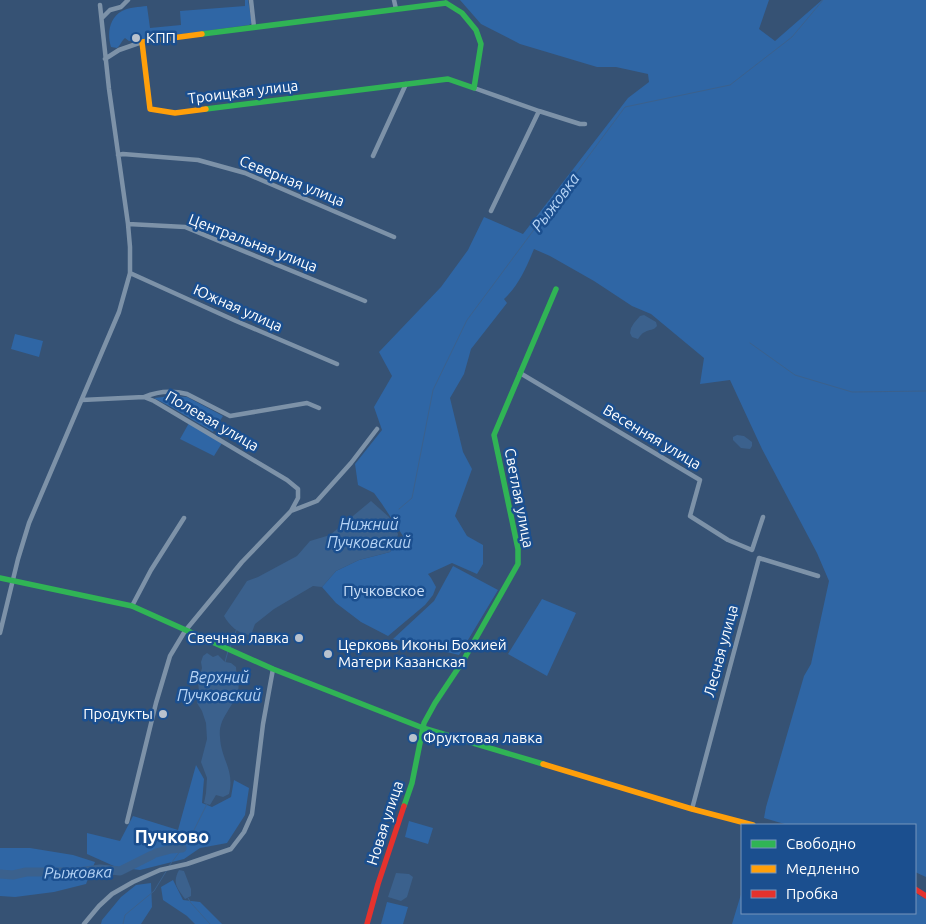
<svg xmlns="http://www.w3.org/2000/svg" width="926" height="924" font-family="Ubuntu,sans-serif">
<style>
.green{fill:#2f66a5}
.water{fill:#3b618d}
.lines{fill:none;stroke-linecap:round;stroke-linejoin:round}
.stream{stroke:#3b618d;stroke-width:1}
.river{stroke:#3b618d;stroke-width:9}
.street{stroke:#7d92a8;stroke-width:4.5}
.fast{stroke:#30b455;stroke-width:5.5}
.slow{stroke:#ff9f0a;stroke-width:5.5}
.jam{stroke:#e5322d;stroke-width:5.5}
.poi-dot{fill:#b9c2ce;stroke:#1b4f8f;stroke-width:2}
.labels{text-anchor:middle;stroke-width:5;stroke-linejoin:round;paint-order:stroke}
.poi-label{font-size:15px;fill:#fff;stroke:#1b4f8f;text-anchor:start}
.street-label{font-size:15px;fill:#fff;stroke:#1b4f8f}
.park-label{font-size:15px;fill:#cfe3fa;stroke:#1b4f8f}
.water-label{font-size:16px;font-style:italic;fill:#b5d3f5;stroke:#1b4f8f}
.quarter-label{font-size:18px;font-weight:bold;fill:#fff;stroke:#1b4f8f}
</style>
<rect width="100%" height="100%" fill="#365274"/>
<path class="green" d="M 245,0 L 248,0 L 252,23 L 249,25 L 139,40 L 138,35 L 134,36 L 134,40 L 129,41 L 125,38 C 121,41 121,45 117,48 L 111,47 C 107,34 109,18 122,11 C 129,7 139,7 147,6 L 150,28 L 181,25 L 180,11 L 245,6 Z
M 460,0 L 769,0 L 759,29 L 775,41 L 822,0 L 926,0 L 926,877 L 915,872 L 915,825 L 788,825 L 764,818 L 766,807 L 804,676 L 811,664 L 829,581 L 817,553 L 762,449 L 730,380 L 700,384 L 704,358 L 651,314 L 632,306 L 594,281 L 550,256 L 534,249 C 526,268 519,285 504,299 L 507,303 L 471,349 L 464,374 L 450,398 L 463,452 L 472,469 L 455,516 L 467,536 L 483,545 L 483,564 L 477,574 L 452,563 L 428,574 L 431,578 L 436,587 L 433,595 L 425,605 L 388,636 L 361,622 L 336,603 L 322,587 L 336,571 L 359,560 L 390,552 L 396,543 L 403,549 L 403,536 L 382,504 L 374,493 L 358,485 L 355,464 L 382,430 L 374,407 L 392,376 L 379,352 L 441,287 L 468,250 L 484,217 L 523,234 L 628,98 L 649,82 L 648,74 L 616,67 L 597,67 L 520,44 L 481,24 Z
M 15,334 L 43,341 L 39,357 L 11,349 Z
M 172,396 L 187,397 L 223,416 L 213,432 L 171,407 L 154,398 Z
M 189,423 L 222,443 L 214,456 L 180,439 Z
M 453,566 L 498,590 L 459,655 L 393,639 L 434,601 Z
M 542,599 L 576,613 L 547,676 L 508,654 Z
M 196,765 L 204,779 L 202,803 L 212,807 L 231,797 L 234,780 L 249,788 L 245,815 L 227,843 L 200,848 L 184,859 L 140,870 L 116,867 L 87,854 L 87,833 L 120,841 L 133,816 L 178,830 Z
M 409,821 L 433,828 L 428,844 L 405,837 Z
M 0,848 L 30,848 L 73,855 L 95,862 L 86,884 L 54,892 L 15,897 L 0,896 Z
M 173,880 L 183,900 L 200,902 L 222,924 L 195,924 L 187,916 L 163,900 L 161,887 Z
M 151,883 L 152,907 L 141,924 L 101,924 L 102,920 L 121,897 L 136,885 Z
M 742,891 L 742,913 L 915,913 L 915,893 L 926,899 L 926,924 L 732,924 Z
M 387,902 L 408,907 L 403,924 L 381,924 Z"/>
<path class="water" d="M 644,315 L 656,322 L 657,326 C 653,331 650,329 645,332 C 642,333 640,336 638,339 L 632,337 L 630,333 L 631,328 L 634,323 L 640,316 Z
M 737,435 L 744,436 L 752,442 L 752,446 L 750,449 L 741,448 L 733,440 L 733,437 Z
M 371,501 L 389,517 L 398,534 L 396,543 L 390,552 L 359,560 L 336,571 L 322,587 L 313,586 L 274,609 L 255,624 L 251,635 C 239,635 229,625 224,616 L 247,581 L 258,577 L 297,556 L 310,541 L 330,535 Z
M 207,653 L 213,657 L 218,655 L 225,662 L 231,663 L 236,667 C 236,677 241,685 237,694 C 231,710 218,719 220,737 C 221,760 235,770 229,794 L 223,797 L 216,795 L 210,805 L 204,803 L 206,793 L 207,778 L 201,762 L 207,739 L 206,723 L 202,711 L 197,703 L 199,691 L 198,682 L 202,668 L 201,662 L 203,656 Z
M 179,870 L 184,871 L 191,889 L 191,896 L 185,899 C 177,888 172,883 179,870 Z
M 396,873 L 409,874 L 413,877 L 407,897 L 401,901 L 388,897 Z"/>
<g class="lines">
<path class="stream" d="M 750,343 L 795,375 L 852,392 L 926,391
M 399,509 L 412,498 L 433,390 L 467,320 L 625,107 L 730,85 L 792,37 L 823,0
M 230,648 L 237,628
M 225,662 L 228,651
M 169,866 L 190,838 L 207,804
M 188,898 L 191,903 L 210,924
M 123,924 L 125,915 L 154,891 L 167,870"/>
<path class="river" d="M 156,853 L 171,849 L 182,848
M 0,874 L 13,875 L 26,872 L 78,872 L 100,869 L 120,871 L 152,855"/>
<path class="street" d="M 251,0 L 254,27
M 394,0 L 396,9
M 102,18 L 110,10 L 121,7 L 128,0
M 105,59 L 119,50 L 142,42
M 474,88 L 539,111 L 580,124 L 585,124
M 118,155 L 123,154 L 198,160 L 245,173 L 394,237
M 373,156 L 406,84
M 491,211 L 539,111
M 128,224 L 185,227 L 365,301
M 130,273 L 236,321 L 337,364
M 520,373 L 700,480 L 690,516 L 728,540 L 752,550 L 763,517
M 144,397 C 158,391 172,390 187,394 L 230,416 L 307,403 L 319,408
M 82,400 L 144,397 L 154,401 L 287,480 L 298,489 L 298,498 L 291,511
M 132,606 L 151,570 L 184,518
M 0,633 L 18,559 L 29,523 L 119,312 L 130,273 L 130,247 L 128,224 L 109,89 L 100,5
M 692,809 L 759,558 L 818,576
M 127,822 L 156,703 L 170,656 L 185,631 L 242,562 L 291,511 L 317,501 L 351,463 L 377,429
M 84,924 L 99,906 L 112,894 L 133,882 L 160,870 L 187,864 L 231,849 L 244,832 L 252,814 L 263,724 L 273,669"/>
<path class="fast" d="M 202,34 L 446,3
M 206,109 L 448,79 L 474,88 L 481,44 L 476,30 L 462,13 L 446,3
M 0,578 L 132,606 L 273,669 L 423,728 L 543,764
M 404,806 L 412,783 L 424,723 L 435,703 L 463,661 L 518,564 L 518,549 L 494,435 L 556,289"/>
<path class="slow" d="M 202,34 L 142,42 L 150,109 L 175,113 L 206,109
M 543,764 L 692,809 L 753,825"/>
<path class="jam" d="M 915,889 L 926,896
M 367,924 L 378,884 L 404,806"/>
</g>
<g class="poi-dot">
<circle cx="136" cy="38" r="5"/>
<circle cx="299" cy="638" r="5"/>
<circle cx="328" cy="654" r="5"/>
<circle cx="163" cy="714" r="5"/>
<circle cx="413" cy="738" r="5"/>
</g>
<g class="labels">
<g class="poi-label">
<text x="146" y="43">КПП</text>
<text x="289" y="643" text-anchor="end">Свечная лавка</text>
<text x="338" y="650">Церковь Иконы Божией<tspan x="338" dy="17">Матери Казанская</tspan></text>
<text x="153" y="719" text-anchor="end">Продукты</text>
<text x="423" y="743">Фруктовая лавка</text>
</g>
<g class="street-label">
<text transform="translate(243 92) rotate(-7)" y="5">Троицкая улица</text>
<text transform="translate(292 181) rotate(22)" y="5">Северная улица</text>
<text transform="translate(253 243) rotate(21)" y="5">Центральная улица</text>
<text transform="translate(238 308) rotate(24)" y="5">Южная улица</text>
<text transform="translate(212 421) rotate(30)" y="5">Полевая улица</text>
<text transform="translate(652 437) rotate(31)" y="5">Весенняя улица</text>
<text transform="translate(519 498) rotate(79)" y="5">Светлая улица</text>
<text transform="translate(721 651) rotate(-75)" y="5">Лесная улица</text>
<text transform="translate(385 823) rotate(-72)" y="5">Новая улица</text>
</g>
<g class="park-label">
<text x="384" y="596">Пучковское</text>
</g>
<g class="water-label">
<text transform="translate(555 202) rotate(-53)" y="6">Рыжовка</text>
<text x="369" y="530">Нижний<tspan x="369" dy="18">Пучковский</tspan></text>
<text x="219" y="683">Верхний<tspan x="219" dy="18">Пучковский</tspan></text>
<text transform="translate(78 872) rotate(-1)" y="6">Рыжовка</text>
</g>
<g class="quarter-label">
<text x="172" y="843">Пучково</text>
</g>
</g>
<rect x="741" y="824" width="175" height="90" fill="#1b4f8f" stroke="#7695bc"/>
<rect x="751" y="840" width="25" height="8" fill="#30b455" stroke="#7695bc"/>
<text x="786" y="849" font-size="15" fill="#ffffff">Свободно</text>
<rect x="751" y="865" width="25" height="8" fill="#ff9f0a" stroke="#7695bc"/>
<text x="786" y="874" font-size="15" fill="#ffffff">Медленно</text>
<rect x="751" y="890" width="25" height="8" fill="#e5322d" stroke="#7695bc"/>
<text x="786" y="899" font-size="15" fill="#ffffff">Пробка</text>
</svg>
